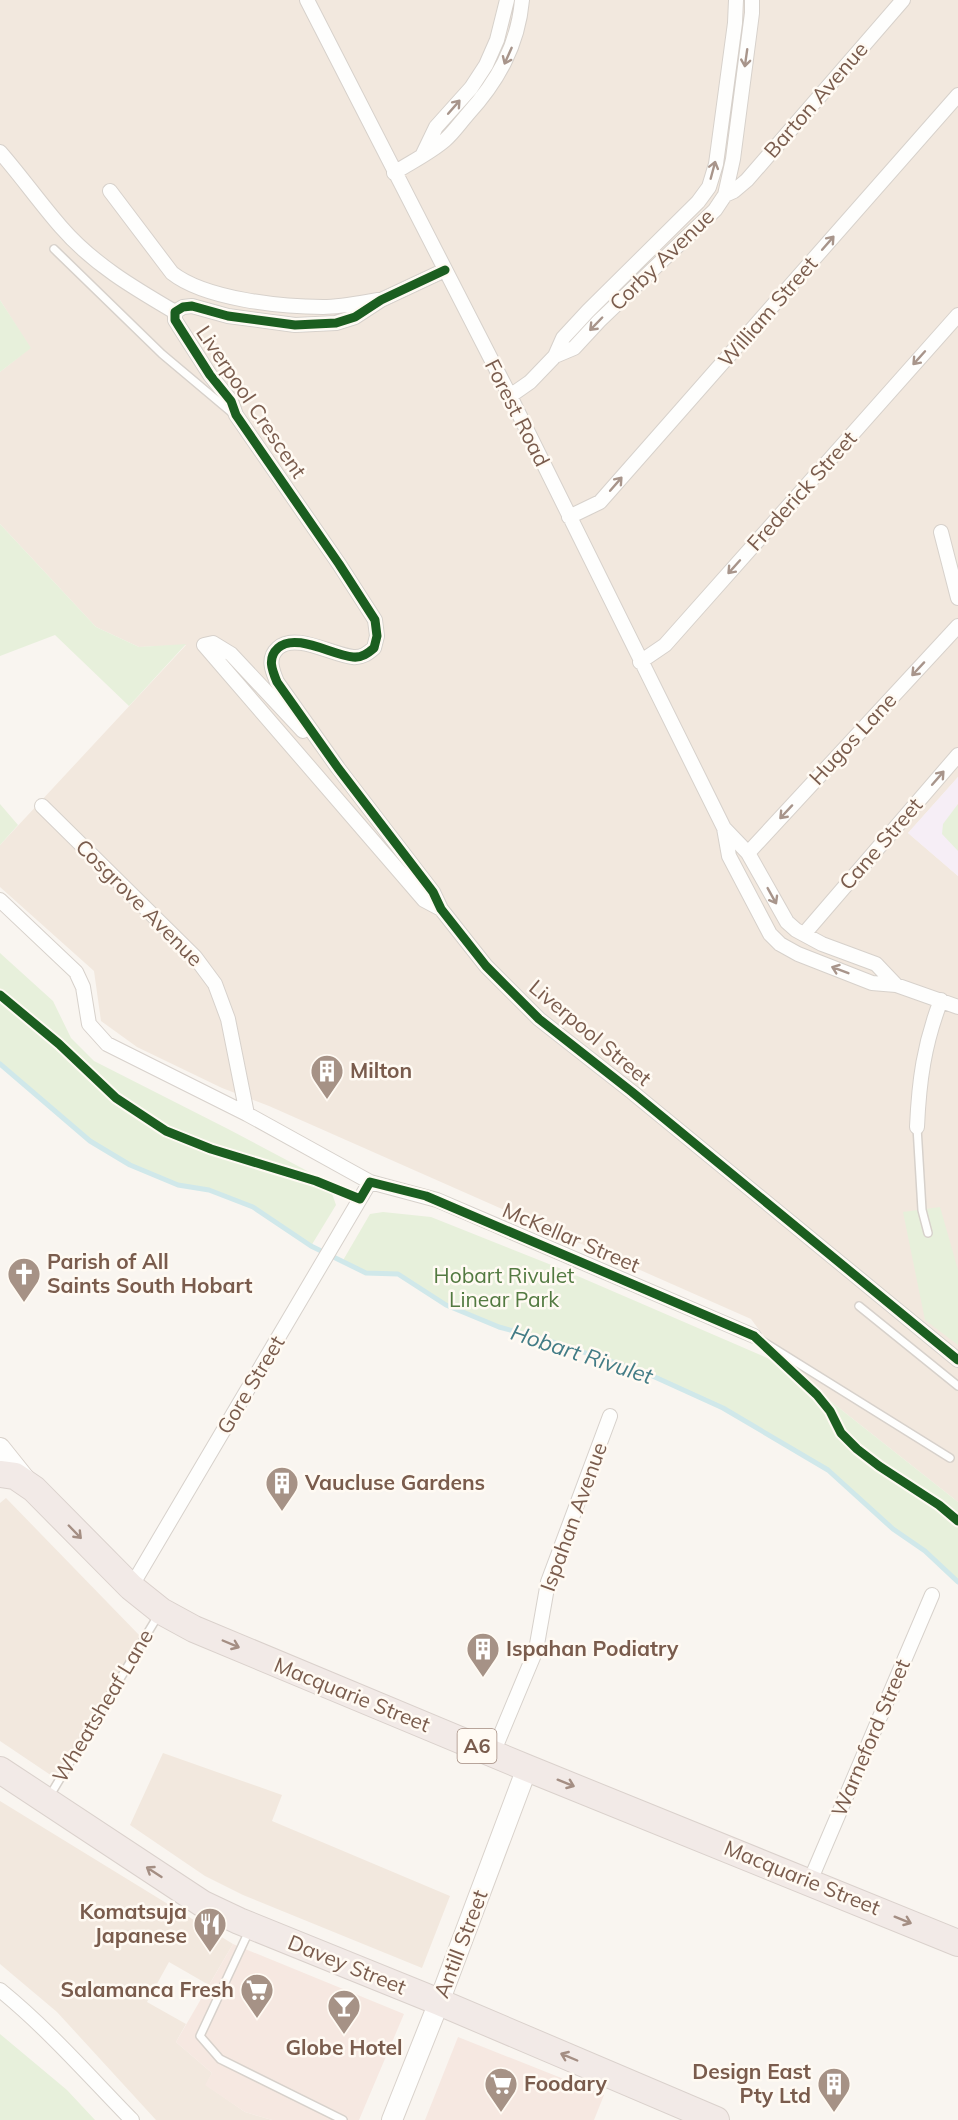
<svg xmlns="http://www.w3.org/2000/svg" width="958" height="2120" font-family="Mulish,sans-serif">
<style>
.residential{fill:#f2e8de}
.commercial{fill:#f6e8e1}
.education{fill:#f6eef6}
.green{fill:#e7f0db}
.lines{fill:none;stroke-linecap:round;stroke-linejoin:round}
.stream{stroke:#d0e8ea;stroke-width:5}
.lane-casing{stroke:#d7d1cb;stroke-width:10}
.street-casing{stroke:#d7d1cb;stroke-width:16}
.secondary-casing{stroke:#d9d2cb;stroke-width:22}
.highway-casing{stroke:#dad1cc;stroke-width:28}
.lane{stroke:#fefefd;stroke-width:7}
.street{stroke:#fefefd;stroke-width:14}
.secondary{stroke:#fefefd;stroke-width:20}
.highway{stroke:#f2eae7;stroke-width:26}
.cycleway-casing{stroke:#fffaf3;stroke-width:13}
.cycleway{stroke:#1b5e20;stroke-width:9}
.oneway{stroke:#a8958b}
.oneway2{stroke:#a48e83}
.labels{text-anchor:middle;stroke-width:5;stroke-linejoin:round;paint-order:stroke}
.shield{fill:#fffaf3;stroke:#a28b7f;stroke-width:1.5}
.shield-label{font-size:20px;font-weight:bold;fill:#7a5c4d}
.street-label{font-size:21px;fill:#7a5c4d;stroke:#fffaf3}
.poi-label{font-size:21px;font-weight:bold;fill:#7a5c4d;stroke:#fffaf3;text-anchor:start}
.park-label{font-size:21px;fill:#537a41;stroke:#fffaf3}
.water-label{font-size:22px;font-style:italic;fill:#437c86;stroke:#fffaf3}
</style>
<rect width="100%" height="100%" fill="#f9f5f0"/>
<path class="residential" d="M 0,0 L 958,0 L 958,777 L 908,833 L 958,876 L 958,1502 L 786,1366 L 751,1319 L 269,1106 L 222,1088 L 137,1047 L 101,1021 L 94,971 L 0,887 L 0,845 L 186,645 L 139,647 L 96,627 L 0,524 L 0,372 L 30,348 L 0,300 Z
M 6,1498 L 141,1637 L 55,1778 L 0,1741 L 0,1503 Z
M 163,1753 L 282,1795 L 272,1821 L 450,1896 L 422,1968 L 243,1895 L 205,1876 L 130,1825 Z
M 0,1801 L 233,1944 L 209,1985 L 169,1962 L 147,2002 L 186,2024 L 176,2042 L 212,2073 L 206,2085 L 245,2112 L 272,2120 L 156,2120 L 57,2012 L 0,1964 Z"/>
<path class="commercial" d="M 233,1944 L 404,2014 L 359,2120 L 272,2120 L 245,2112 L 205,2085 L 212,2073 L 176,2042 Z
M 458,2037 L 604,2095 L 594,2120 L 425,2120 Z"/>
<path class="education" d="M 958,777 L 958,876 L 908,833 Z"/>
<path class="green" d="M 0,300 L 31,348 L 0,372 Z
M 0,524 L 96,627 L 139,647 L 186,644 L 129,706 L 55,635 L 0,656 Z
M 0,804 L 18,825 L 0,845 Z
M 958,804 L 958,851 L 942,834 L 943,824 Z
M 0,953 L 53,1001 L 71,1038 L 94,1061 L 230,1130 L 328,1182 L 336,1205 L 311,1246 L 253,1207 L 209,1190 L 178,1185 L 130,1165 L 90,1141 L 0,1064 Z
M 940,1207 L 958,1270 L 958,1345 L 925,1320 L 903,1212 Z
M 383,1212 L 431,1217 L 559,1268 L 786,1366 L 958,1502 L 958,1582 L 925,1551 L 893,1529 L 828,1470 L 723,1408 L 646,1373 L 550,1341 L 499,1327 L 446,1305 L 398,1274 L 366,1273 L 342,1262 L 370,1214 Z
M 0,2034 L 67,2090 L 95,2120 L 0,2120 Z"/>
<g class="lines">
<path class="stream" d="M 0,1064 L 90,1141 L 130,1165 L 178,1185 L 209,1190 L 253,1207 L 311,1246 L 366,1273 L 398,1274 L 446,1305 L 499,1327 L 550,1341 L 646,1373 L 723,1408 L 828,1470 L 893,1529 L 925,1551 L 958,1582"/>
<defs>
<path id="lane" d="M 54,249 L 162,354 L 231,412
M 917,1127 L 922,1210 L 928,1233
M 859,1306 L 958,1386
M 754,1336 L 950,1458
M 49,1797 L 159,1614
M 249,1931 L 200,2036 L 220,2059 L 343,2120"/>
<path id="street" d="M 307,0 L 510,396 L 724,828 L 729,856 L 770,934 L 780,944 L 798,954 L 872,983 L 896,985 L 958,1007
M 0,152 C 21,176 40,203 61,227 C 93,264 134,288 175,312
M 423,154 L 436,127 L 471,88 L 486,65 L 497,40 L 507,0
M 394,173 C 411,162 430,153 445,140 C 453,133 460,123 467,115 C 497,82 518,46 522,0
M 110,191 L 172,273 C 205,299 281,307 323,307 C 341,307 360,303 378,300
M 725,195 L 734,191 L 747,180 L 903,0
M 445,270 L 381,300 L 355,317 L 336,323 L 295,325 L 228,316 L 192,306 L 183,307 L 175,312 L 175,320 L 180,328 L 210,375 L 231,401 L 236,415 L 339,564 L 375,620 L 377,636 L 374,648 C 368,653 362,658 353,657 C 332,655 295,632 278,648 C 267,658 272,670 277,682 L 338,768 L 433,892 L 441,909 L 486,966 L 539,1019 L 632,1092 L 958,1360
M 555,356 L 563,338 L 588,311 L 698,202 L 709,187 L 716,164 L 735,23 L 736,0
M 510,396 L 530,382 L 555,356 L 574,348 L 599,321 L 715,210 L 725,195 L 733,159 L 752,13 L 752,0
M 569,517 L 600,502 L 958,95
M 941,532 L 958,598
M 640,662 L 665,645 L 681,627 L 958,315
M 303,731 L 231,654 L 213,643 L 204,645 L 424,900 L 441,909
M 42,806 L 195,957 L 215,984 L 228,1019 L 247,1114
M 724,828 L 748,853 L 787,922 L 796,930 L 822,944 L 876,964 L 896,985
M 748,853 L 958,626
M 0,900 L 76,972 L 83,987 L 89,1024 L 107,1044 L 247,1114 L 370,1182 L 437,1200 L 754,1336
M 804,934 L 958,755
M 917,1127 C 919,1081 924,1044 941,1000
M 131,1587 L 370,1182
M 493,1753 L 536,1650 L 548,1582 L 610,1416
M 810,1881 L 932,1595
M 0,1990 C 48,2029 89,2076 132,2120"/>
<path id="secondary" d="M 0,1448 L 28,1483
M 392,2120 L 439,2002 L 527,1768"/>
<path id="highway" d="M 0,1474 L 15,1476 L 34,1489 L 131,1587 L 161,1611 L 194,1629 L 527,1768 L 958,1943
M 0,1770 L 203,1904 L 239,1921 L 439,2002 L 716,2120"/>
</defs>
<use href="#lane" class="lane-casing"/>
<use href="#street" class="street-casing"/>
<use href="#secondary" class="secondary-casing"/>
<use href="#highway" class="highway-casing"/>
<use href="#lane" class="lane"/>
<use href="#street" class="street"/>
<use href="#secondary" class="secondary"/>
<use href="#highway" class="highway"/>
<defs>
<path id="cycleway" d="M 445,270 L 381,300 L 355,317 L 336,323 L 295,325 L 228,316 L 192,306 L 183,307 L 175,312 L 175,320 L 180,328 L 210,375 L 231,401 L 236,415 L 339,564 L 375,620 L 377,636 L 374,648 C 368,653 362,658 353,657 C 332,655 295,632 278,648 C 267,658 272,670 277,682 L 338,768 L 433,892 L 441,909 L 486,966 L 539,1019 L 632,1092 L 958,1360
M 0,995 L 59,1044 L 116,1098 L 166,1131 L 211,1149 L 316,1181 L 360,1199 L 370,1182 L 426,1196 L 754,1336 L 817,1395 L 830,1411 L 841,1433 L 857,1449 L 879,1466 L 939,1505 L 958,1521"/>
</defs>
<use href="#cycleway" class="cycleway-casing"/>
<use href="#cycleway" class="cycleway"/>
</g>
<defs><path id="oneway-shaft" d="M-6 0H5M1.5-3L5.5 0L1.5 3" fill="none" stroke-width="1.6" stroke-linecap="round" stroke-linejoin="round" transform="scale(1.5)"/></defs>
<g class="oneway">
<use href="#oneway-shaft" transform="translate(508 56) rotate(114)"/>
<use href="#oneway-shaft" transform="translate(746 58) rotate(98)"/>
<use href="#oneway-shaft" transform="translate(454 107) rotate(-49)"/>
<use href="#oneway-shaft" transform="translate(713 170) rotate(-75)"/>
<use href="#oneway-shaft" transform="translate(828 243) rotate(-49)"/>
<use href="#oneway-shaft" transform="translate(596 324) rotate(134)"/>
<use href="#oneway-shaft" transform="translate(919 358) rotate(132)"/>
<use href="#oneway-shaft" transform="translate(616 484) rotate(-49)"/>
<use href="#oneway-shaft" transform="translate(734 567) rotate(132)"/>
<use href="#oneway-shaft" transform="translate(918 669) rotate(133)"/>
<use href="#oneway-shaft" transform="translate(938 778) rotate(-49)"/>
<use href="#oneway-shaft" transform="translate(786 812) rotate(133)"/>
<use href="#oneway-shaft" transform="translate(772 896) rotate(61)"/>
<use href="#oneway-shaft" transform="translate(840 970) rotate(-159)"/>
</g>
<g class="oneway2">
<use href="#oneway-shaft" transform="translate(75 1532) rotate(46)"/>
<use href="#oneway-shaft" transform="translate(231 1644) rotate(23)"/>
<use href="#oneway-shaft" transform="translate(566 1783) rotate(22)"/>
<use href="#oneway-shaft" transform="translate(154 1872) rotate(-147)"/>
<use href="#oneway-shaft" transform="translate(903 1920) rotate(22)"/>
<use href="#oneway-shaft" transform="translate(569 2057) rotate(-157)"/>
</g>
<defs>
<symbol id="building-pin" viewBox="-11 -11 22 30"><path d="M0 17L-7.5 6A9.5 9.5 0 1 1 7.5 6Z" fill="#a69286" stroke="#fffaf3"/><path d="M-4-6H4V6H1V3H-1V6H-4ZM-2.5-4.3h1.7v1.8h-1.7ZM.8-4.3h1.7v1.8H.8ZM-2.5-1h1.7V.8h-1.7ZM.8-1h1.7V.8H.8Z" fill="#fff"/></symbol>
<symbol id="church-pin" viewBox="-11 -11 22 30"><path d="M0 17L-7.5 6A9.5 9.5 0 1 1 7.5 6Z" fill="#a69286" stroke="#fffaf3"/><path d="M-1.2-6h2.4v3.5h3.3v2.4h-3.3V6h-2.4V-.1h-3.3v-2.4h3.3Z" fill="#fff"/></symbol>
<symbol id="restaurant-pin" viewBox="-11 -11 22 30"><path d="M0 17L-7.5 6A9.5 9.5 0 1 1 7.5 6Z" fill="#a69286" stroke="#fffaf3"/><path d="M-5-6h1v4h1v-4h1v4h1v-4h1v5L-1.5 .5V6h-2V.5L-5-1ZM5-6V6H3V1.5H1.5Q1.5-4 5-6Z" fill="#fff"/></symbol>
<symbol id="supermarket-pin" viewBox="-11 -11 22 30"><path d="M0 17L-7.5 6A9.5 9.5 0 1 1 7.5 6Z" fill="#a69286" stroke="#fffaf3"/><path d="M-6-5.5h2.5l.6 2H6L4.5 2H-2.5L-4.4-4H-6ZM-1.5 3.2a1.3 1.3 0 1 0 .1 0ZM3 3.2a1.3 1.3 0 1 0 .1 0Z" fill="#fff"/></symbol>
<symbol id="bar-pin" viewBox="-11 -11 22 30"><path d="M0 17L-7.5 6A9.5 9.5 0 1 1 7.5 6Z" fill="#a69286" stroke="#fffaf3"/><path d="M-6-5H6L.8 .8V4.5H3.5V6h-7V4.5H-.8V.8Z" fill="#fff"/></symbol>
</defs>
<g fill-rule="evenodd">
<use href="#building-pin" x="308" y="1052" width="38" height="52"/>
<use href="#church-pin" x="5" y="1255" width="38" height="52"/>
<use href="#building-pin" x="263" y="1464" width="38" height="52"/>
<use href="#building-pin" x="464" y="1630" width="38" height="52"/>
<use href="#restaurant-pin" x="191" y="1905" width="38" height="52"/>
<use href="#supermarket-pin" x="238" y="1971" width="38" height="52"/>
<use href="#bar-pin" x="325" y="1987" width="38" height="52"/>
<use href="#supermarket-pin" x="482" y="2065" width="38" height="52"/>
<use href="#building-pin" x="815" y="2065" width="38" height="52"/>
</g>
<g class="labels">
<rect class="shield" x="457.5" y="1729" width="39" height="34" rx="4.5"/>
<g class="shield-label">
<text x="477" y="1753">A6</text>
</g>
<g class="street-label">
<text transform="translate(816 100) rotate(-49)" y="7">Barton Avenue</text>
<text transform="translate(662 260) rotate(-44)" y="7">Corby Avenue</text>
<text transform="translate(768 312) rotate(-49)" y="7">William Street</text>
<text transform="translate(251 402) rotate(56)" y="7">Liverpool Crescent</text>
<text transform="translate(517 413) rotate(63)" y="7">Forest Road</text>
<text transform="translate(802 491) rotate(-48)" y="7">Frederick Street</text>
<text transform="translate(853 739) rotate(-47)" y="7">Hugos Lane</text>
<text transform="translate(881 844) rotate(-49)" y="7">Cane Street</text>
<text transform="translate(139 903) rotate(45)" y="7">Cosgrove Avenue</text>
<text transform="translate(590 1033) rotate(40)" y="7">Liverpool Street</text>
<text transform="translate(571 1238) rotate(23)" y="7">McKellar Street</text>
<text transform="translate(251 1385) rotate(-59)" y="7">Gore Street</text>
<text transform="translate(574 1517) rotate(-70)" y="7">Ispahan Avenue</text>
<text transform="translate(352 1695) rotate(22)" y="7">Macquarie Street</text>
<text transform="translate(103 1706) rotate(-59)" y="7">Wheatsheaf Lane</text>
<text transform="translate(871 1738) rotate(-67)" y="7">Warneford Street</text>
<text transform="translate(802 1878) rotate(22)" y="7">Macquarie Street</text>
<text transform="translate(461 1944) rotate(-69)" y="7">Antill Street</text>
<text transform="translate(347 1965) rotate(22)" y="7">Davey Street</text>
</g>
<g class="poi-label">
<text x="350" y="1078">Milton</text>
<text x="47" y="1269">Parish of All<tspan x="47" dy="24">Saints South Hobart</tspan></text>
<text x="305" y="1490">Vaucluse Gardens</text>
<text x="506" y="1656">Ispahan Podiatry</text>
<text x="187" y="1919" text-anchor="end">Komatsuja<tspan x="187" dy="24">Japanese</tspan></text>
<text x="234" y="1997" text-anchor="end">Salamanca Fresh</text>
<text x="344" y="2055" text-anchor="middle">Globe Hotel</text>
<text x="811" y="2079" text-anchor="end">Design East<tspan x="811" dy="24">Pty Ltd</tspan></text>
<text x="524" y="2091">Foodary</text>
</g>
<g class="park-label">
<text x="504" y="1283">Hobart Rivulet<tspan x="504" dy="24">Linear Park</tspan></text>
</g>
<g class="water-label">
<text transform="translate(582 1354) rotate(18)" y="8">Hobart Rivulet</text>
</g>
</g>
</svg>
